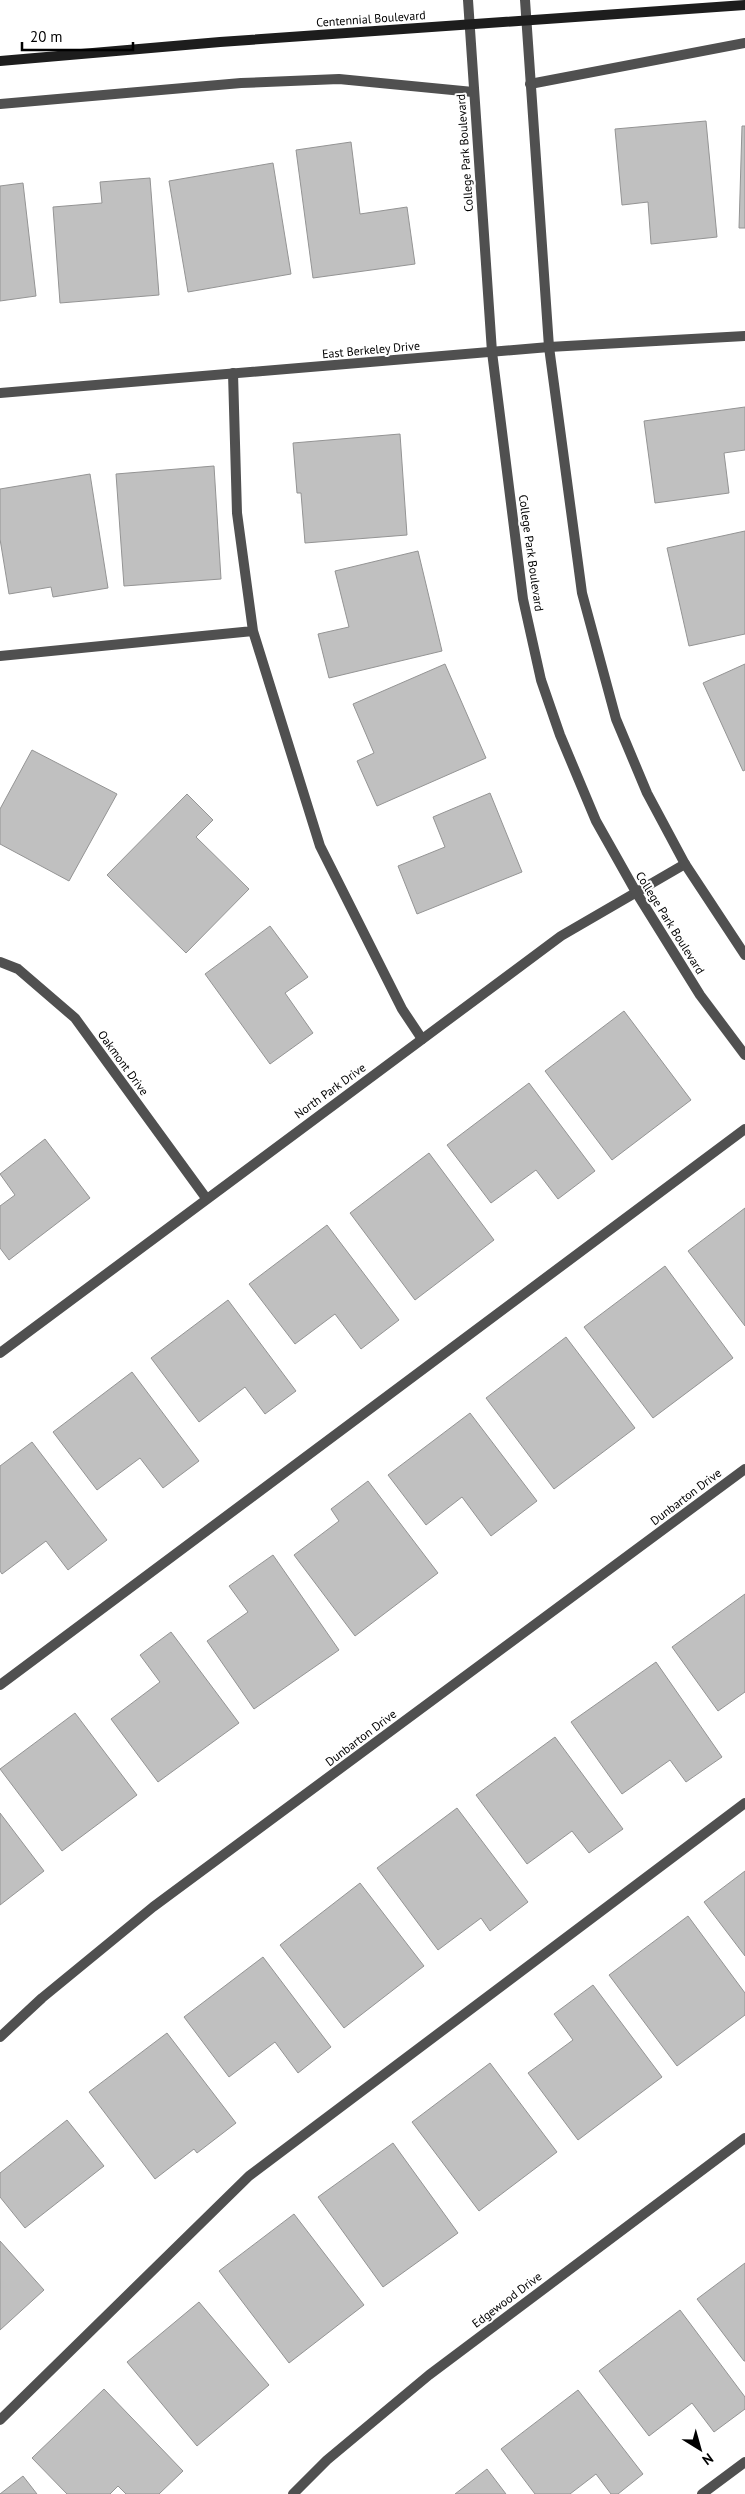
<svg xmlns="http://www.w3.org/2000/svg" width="745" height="2494" font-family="'PT Sans',sans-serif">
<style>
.building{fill:#c0c0c0;stroke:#949494}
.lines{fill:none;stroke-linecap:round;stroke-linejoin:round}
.service{stroke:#505050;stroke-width:10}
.minor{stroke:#505050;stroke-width:10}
.tertiary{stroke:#505050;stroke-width:10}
.secondary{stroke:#1d1d1d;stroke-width:10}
.labels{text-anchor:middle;stroke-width:4;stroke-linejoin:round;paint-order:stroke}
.street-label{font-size:12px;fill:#000;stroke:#fff}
</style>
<rect width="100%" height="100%" fill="#fff"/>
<path class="building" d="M 706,121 L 717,237 L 651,244 L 648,202 L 622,205 L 615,129 Z
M 742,126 L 745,126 L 745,228 L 739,228 Z
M 351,142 L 360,214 L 407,207 L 415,264 L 313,278 L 296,150 Z
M 273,163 L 291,274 L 188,292 L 169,181 Z
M 150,178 L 159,295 L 60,303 L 53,207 L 102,203 L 100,182 Z
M 23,183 L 36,296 L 0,301 L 0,186 Z
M 745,407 L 745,450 L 724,453 L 729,493 L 655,503 L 644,421 Z
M 400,434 L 407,535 L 305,543 L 301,493 L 297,493 L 293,443 Z
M 214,466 L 221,579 L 124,586 L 116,474 Z
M 90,474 L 108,588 L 53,597 L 51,587 L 9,594 L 0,539 L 0,489 Z
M 745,531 L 745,634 L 689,646 L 667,548 Z
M 418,551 L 442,651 L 329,678 L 318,634 L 349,627 L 335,571 Z
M 445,664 L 486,758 L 377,806 L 357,761 L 374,753 L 353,704 Z
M 745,664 L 745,770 L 743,771 L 703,683 Z
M 32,750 L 117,794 L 69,881 L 0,844 L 0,809 Z
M 490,793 L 522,872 L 417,914 L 398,866 L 445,847 L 433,817 Z
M 187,794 L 213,820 L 196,837 L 249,889 L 186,953 L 107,875 Z
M 270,926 L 308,977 L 285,993 L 313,1033 L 270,1064 L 205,974 Z
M 624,1011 L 691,1100 L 612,1160 L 545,1071 Z
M 529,1083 L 595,1171 L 558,1199 L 536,1170 L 491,1203 L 447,1145 Z
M 45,1139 L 90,1198 L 9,1260 L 0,1248 L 0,1206 L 15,1195 L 0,1174 Z
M 429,1153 L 494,1240 L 415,1300 L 350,1213 Z
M 745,1208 L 745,1326 L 688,1251 Z
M 327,1225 L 399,1320 L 361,1349 L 335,1314 L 295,1344 L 249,1284 Z
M 665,1266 L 733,1358 L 653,1418 L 584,1327 Z
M 228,1300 L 296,1391 L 265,1414 L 245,1387 L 199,1422 L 151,1358 Z
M 566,1337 L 635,1428 L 554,1489 L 486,1398 Z
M 132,1372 L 199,1461 L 163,1488 L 140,1458 L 97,1490 L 53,1432 Z
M 470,1413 L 537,1501 L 491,1536 L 462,1497 L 426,1525 L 388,1475 Z
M 32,1442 L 107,1540 L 68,1570 L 46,1541 L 2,1574 L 0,1571 L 0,1466 Z
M 368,1481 L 438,1573 L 355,1636 L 294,1555 L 339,1521 L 331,1509 Z
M 273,1555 L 339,1650 L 254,1709 L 207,1641 L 248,1612 L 229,1586 Z
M 745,1594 L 745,1692 L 718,1711 L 672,1647 Z
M 171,1632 L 239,1723 L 158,1782 L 111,1719 L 160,1682 L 140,1655 Z
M 656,1662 L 722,1757 L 686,1782 L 670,1760 L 622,1794 L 571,1722 Z
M 75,1713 L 137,1795 L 62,1851 L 0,1769 Z
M 555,1737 L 623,1829 L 589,1853 L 572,1831 L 527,1864 L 476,1795 Z
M 457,1808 L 528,1902 L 490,1931 L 481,1918 L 438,1950 L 377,1868 Z
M 0,1813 L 44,1871 L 0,1905 Z
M 745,1871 L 745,1956 L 704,1902 Z
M 360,1883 L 424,1966 L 344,2028 L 280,1945 Z
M 688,1916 L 745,1993 L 745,2015 L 677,2066 L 609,1975 Z
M 263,1957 L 331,2047 L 298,2073 L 275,2042 L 229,2077 L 184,2017 Z
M 593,1985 L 662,2077 L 578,2140 L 528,2073 L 573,2040 L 554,2014 Z
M 167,2033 L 236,2123 L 197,2153 L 194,2149 L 155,2179 L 89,2092 Z
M 490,2063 L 557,2152 L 479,2211 L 412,2122 Z
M 67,2120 L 104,2166 L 25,2228 L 0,2197 L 0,2173 Z
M 393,2143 L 458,2233 L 383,2287 L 318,2197 Z
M 294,2214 L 364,2305 L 289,2363 L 219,2271 Z
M 0,2241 L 44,2290 L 0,2330 Z
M 745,2263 L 745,2361 L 744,2361 L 697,2299 Z
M 199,2302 L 269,2385 L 197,2446 L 127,2362 Z
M 680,2310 L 745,2397 L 745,2409 L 714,2432 L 692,2403 L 649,2436 L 599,2371 Z
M 104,2389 L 183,2471 L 159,2494 L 126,2494 L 118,2486 L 110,2494 L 67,2494 L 32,2458 Z
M 578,2390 L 643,2474 L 618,2494 L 611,2494 L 596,2474 L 570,2494 L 535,2494 L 501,2449 Z
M 487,2469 L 506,2494 L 455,2494 Z
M 23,2476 L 37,2494 L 0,2494 Z"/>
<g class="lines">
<path class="service" d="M 530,84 L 745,43
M 0,104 L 241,83 L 339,79 L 473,92
M 233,373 L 237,513 L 253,631
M 0,656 L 253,631 L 320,846 L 402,1009 L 422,1039
M 0,1685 L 745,1129
M 0,2420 L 249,2176 L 745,1803
M 702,2494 L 745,2462"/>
<path class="minor" d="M 0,393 L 549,347 L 745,336
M 0,962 L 18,969 L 75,1018 L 206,1198
M 0,1353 L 561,936 L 685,864
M 0,2037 L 42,1998 L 153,1907 L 745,1469
M 293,2494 L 327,2460 L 429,2375 L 745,2138"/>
<path class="tertiary" d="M 468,0 L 492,352 L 523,599 L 541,680 L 560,735 L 596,821 L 636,892 L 700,995 L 745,1055
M 525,0 L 549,347 L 582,593 L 616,719 L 647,793 L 685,864 L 745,955"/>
<path class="secondary" d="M 0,61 L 220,42 L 745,5"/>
</g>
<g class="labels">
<g class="street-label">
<text transform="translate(371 19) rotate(-4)" y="4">Centennial Boulevard</text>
<text transform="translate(465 153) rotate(-94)" y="4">College Park Boulevard</text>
<text transform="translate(371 350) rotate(-5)" y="4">East Berkeley Drive</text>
<text transform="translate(531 553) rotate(82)" y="4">College Park Boulevard</text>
<text transform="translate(670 923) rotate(58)" y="4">College Park Boulevard</text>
<text transform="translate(123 1063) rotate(54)" y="4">Oakmont Drive</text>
<text transform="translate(330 1091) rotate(-36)" y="4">North Park Drive</text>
<text transform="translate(686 1497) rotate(-37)" y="4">Dunbarton Drive</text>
<text transform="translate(361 1738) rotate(-37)" y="4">Dunbarton Drive</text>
<text transform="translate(507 2300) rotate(-37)" y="4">Edgewood Drive</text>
</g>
</g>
<g transform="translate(700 2449) rotate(143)" stroke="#ffffff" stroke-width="4" paint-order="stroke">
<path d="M0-4L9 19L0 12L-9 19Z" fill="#000000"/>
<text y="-8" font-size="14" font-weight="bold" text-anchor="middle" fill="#000000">N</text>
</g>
<path d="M22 42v8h111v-8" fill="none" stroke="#000000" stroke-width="2.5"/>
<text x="30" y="42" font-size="15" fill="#000000" stroke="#ffffff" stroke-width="4" paint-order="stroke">20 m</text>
</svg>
